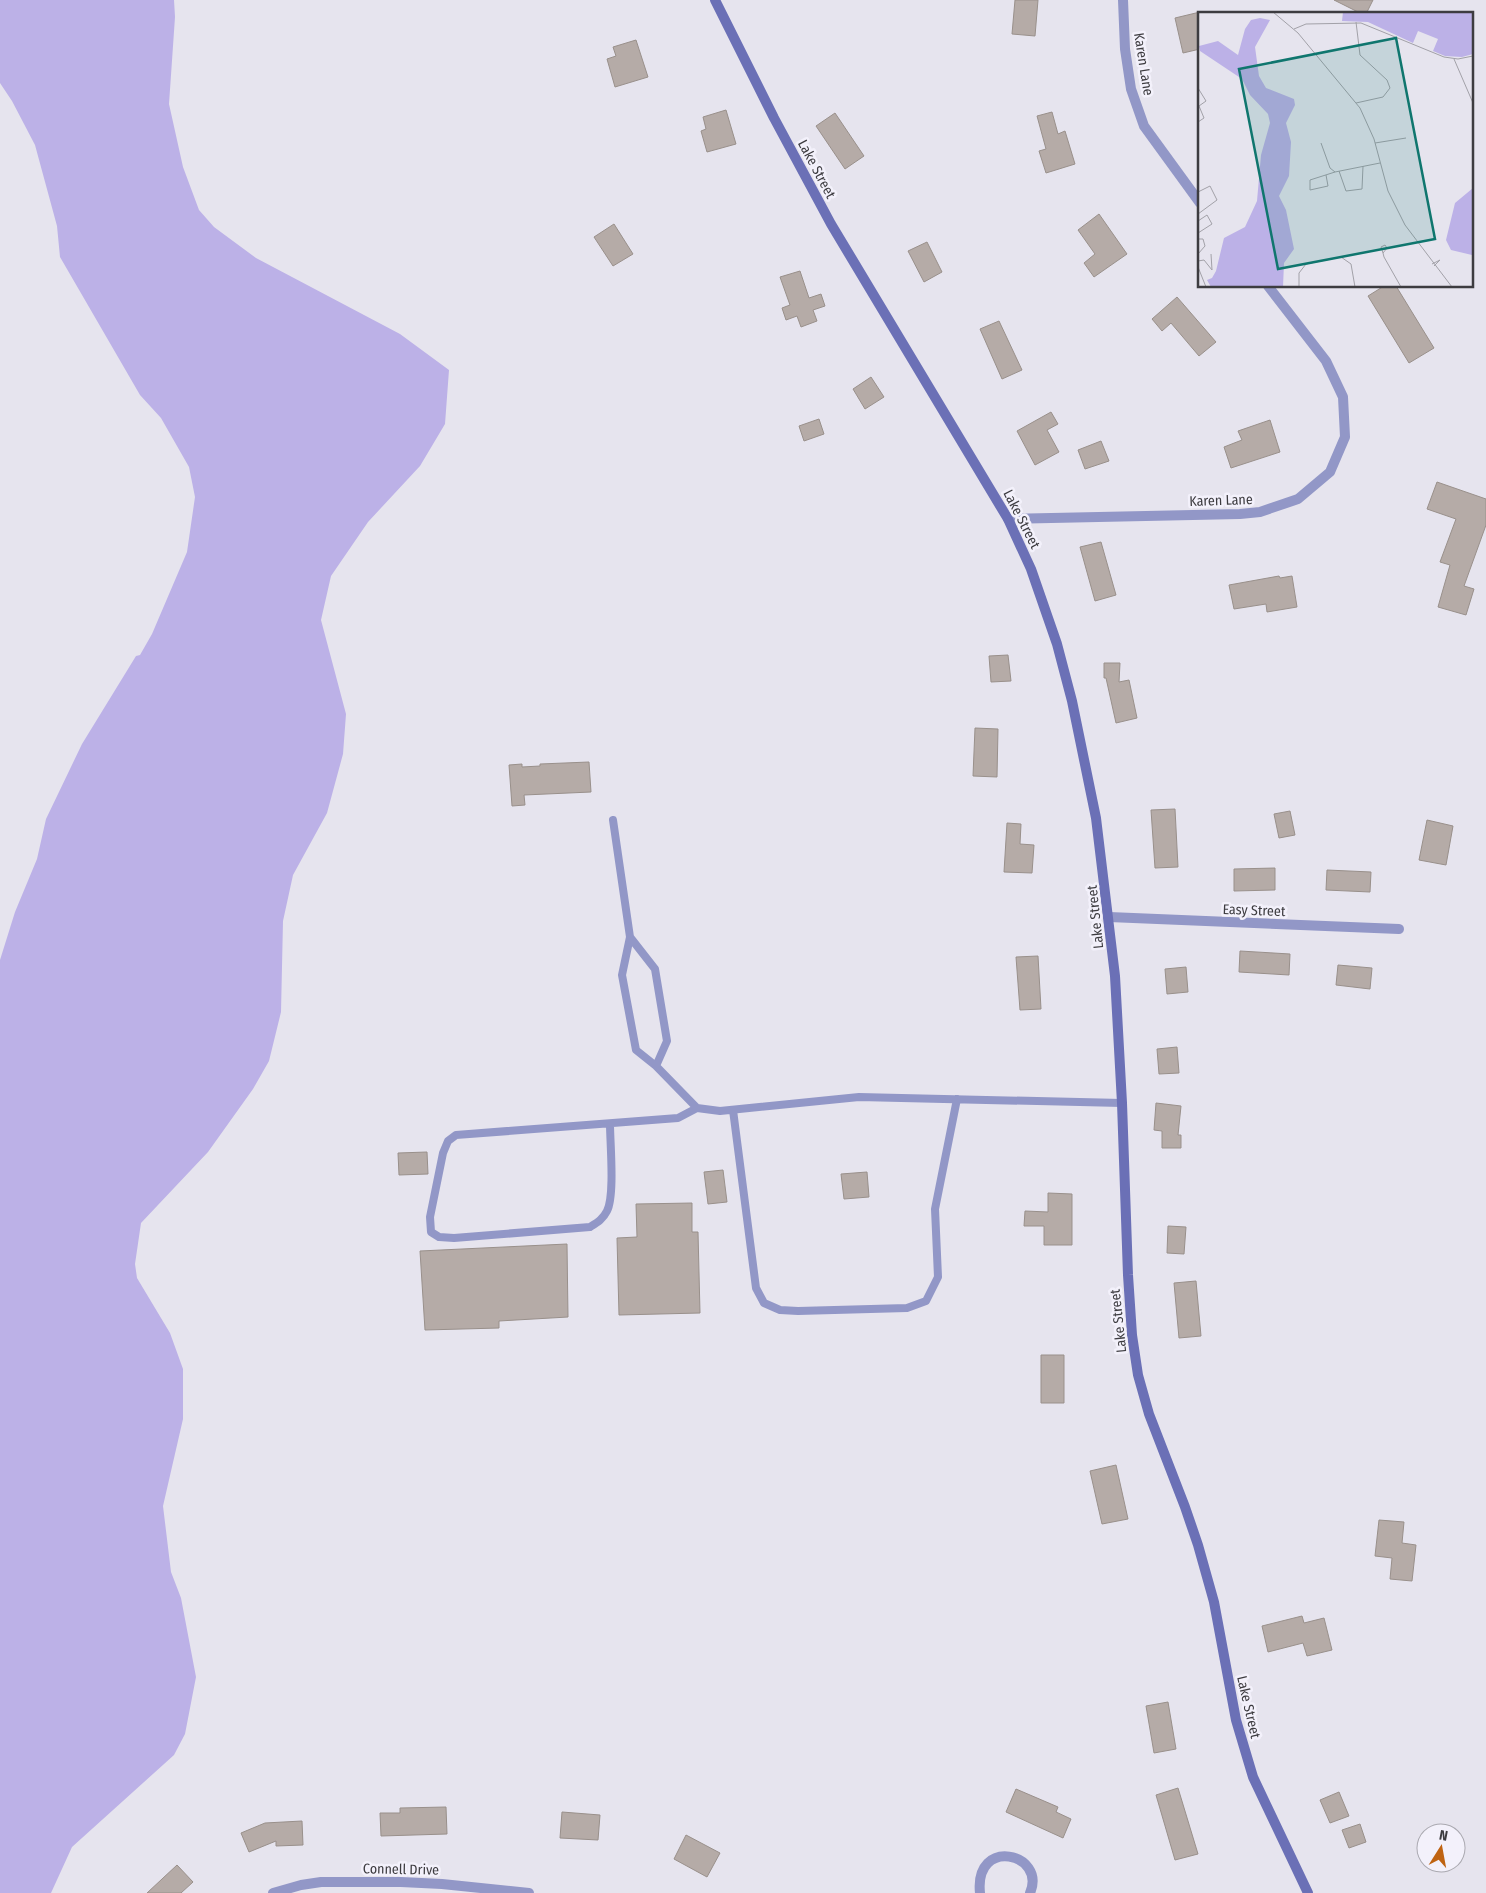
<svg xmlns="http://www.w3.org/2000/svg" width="1486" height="1893" font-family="'Fira Sans Condensed',sans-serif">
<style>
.green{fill:#bcb1e7}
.building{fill:#b5aba7;stroke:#99908b}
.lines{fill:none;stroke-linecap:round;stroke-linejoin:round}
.lane{stroke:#9297c7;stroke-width:8}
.street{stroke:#9297c7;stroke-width:10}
.secondary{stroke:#6b70b6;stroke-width:10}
.labels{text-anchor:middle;stroke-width:5;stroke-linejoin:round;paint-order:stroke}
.street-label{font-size:14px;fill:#3d3c40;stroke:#f3f1fb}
.inset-road{fill:none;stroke:#a2a1a8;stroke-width:1}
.view{fill:#0f766e;fill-opacity:0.15;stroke:#0f766e;stroke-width:2.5}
.inset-edge{fill:none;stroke:#3d3c40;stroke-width:2.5}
</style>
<rect width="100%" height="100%" fill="#e6e4ee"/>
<path class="green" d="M 0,0 L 174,0 L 175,17 L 169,104 L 183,167 L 199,210 L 214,227 L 256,258 L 400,334 L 449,370 L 445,424 L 420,466 L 368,522 L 331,576 L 321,620 L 346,714 L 343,754 L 327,813 L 293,875 L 283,921 L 281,1012 L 269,1061 L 253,1089 L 208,1152 L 141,1223 L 135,1264 L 137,1278 L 170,1333 L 183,1369 L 183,1419 L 163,1506 L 171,1572 L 181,1598 L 196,1677 L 185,1734 L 174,1755 L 72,1847 L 51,1893 L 0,1893 L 0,960 L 15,912 L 37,859 L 46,819 L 82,744 L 136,656 L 140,655 L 152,634 L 187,552 L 195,497 L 189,467 L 161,418 L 140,395 L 60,257 L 57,226 L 35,145 L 12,101 L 0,83 Z"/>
<path class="building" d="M 1015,0 L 1038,0 L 1035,36 L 1012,34 Z
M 1334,0 L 1373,0 L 1366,14 L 1362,14 Z
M 1200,12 L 1200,49 L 1183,53 L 1175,18 Z
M 636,40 L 648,77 L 615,87 L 607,59 L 616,56 L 613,47 Z
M 726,110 L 736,144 L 707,152 L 701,131 L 706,129 L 703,117 Z
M 1052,112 L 1058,134 L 1065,131 L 1075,164 L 1046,173 L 1039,151 L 1046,149 L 1037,116 Z
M 835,113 L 864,156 L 845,169 L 816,126 Z
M 1099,214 L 1127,254 L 1094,277 L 1084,263 L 1095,254 L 1078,230 Z
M 614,224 L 633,254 L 613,266 L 594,237 Z
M 927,242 L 942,272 L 924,282 L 908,251 Z
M 800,271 L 809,298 L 821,294 L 825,306 L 813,310 L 817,321 L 801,327 L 797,316 L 786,320 L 782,308 L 790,305 L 780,277 Z
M 1384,286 L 1396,286 L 1434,348 L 1409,363 L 1368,296 Z
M 1177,297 L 1216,342 L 1199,356 L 1171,323 L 1162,331 L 1152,319 Z
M 999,321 L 1022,370 L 1002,379 L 980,329 Z
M 871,377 L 884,397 L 865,409 L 853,389 Z
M 1051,412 L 1058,424 L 1047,430 L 1059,452 L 1035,465 L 1017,431 Z
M 819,419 L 824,434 L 804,441 L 799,426 Z
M 1270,420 L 1280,452 L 1231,468 L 1224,447 L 1242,440 L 1238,431 Z
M 1101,441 L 1109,461 L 1085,469 L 1078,450 Z
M 1437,482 L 1486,499 L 1486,525 L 1464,586 L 1474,589 L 1466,615 L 1438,607 L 1450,565 L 1440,562 L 1456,519 L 1427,509 Z
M 1101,542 L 1116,595 L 1095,601 L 1080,547 Z
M 1279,576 L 1280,578 L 1292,576 L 1297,607 L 1267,612 L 1266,604 L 1234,609 L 1229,585 Z
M 1008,655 L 1011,681 L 991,682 L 989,656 Z
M 1104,663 L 1120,663 L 1119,682 L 1129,680 L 1137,718 L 1116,723 L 1106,678 L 1104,678 Z
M 975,728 L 998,729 L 997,777 L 973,776 Z
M 589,762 L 591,792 L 524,795 L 525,805 L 512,806 L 509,765 L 522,764 L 522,767 L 540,766 L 540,764 Z
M 1175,809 L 1178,867 L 1155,868 L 1151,810 Z
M 1290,811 L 1295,835 L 1279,838 L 1274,814 Z
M 1427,820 L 1453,826 L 1446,865 L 1419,860 Z
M 1007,823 L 1021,824 L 1020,844 L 1034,845 L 1032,873 L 1004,872 Z
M 1275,868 L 1275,890 L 1234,891 L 1234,869 Z
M 1327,870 L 1371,872 L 1370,892 L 1326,890 Z
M 1240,951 L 1290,954 L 1289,975 L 1239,972 Z
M 1038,956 L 1041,1009 L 1020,1010 L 1016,957 Z
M 1338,965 L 1372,968 L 1370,989 L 1336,985 Z
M 1186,967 L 1188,992 L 1167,994 L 1165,969 Z
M 1177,1047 L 1179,1073 L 1159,1074 L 1157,1049 Z
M 1156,1103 L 1181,1106 L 1178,1135 L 1181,1135 L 1181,1148 L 1162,1148 L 1162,1131 L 1154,1130 Z
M 427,1152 L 428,1174 L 399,1175 L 398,1153 Z
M 723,1170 L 727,1202 L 708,1204 L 704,1172 Z
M 867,1172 L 869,1197 L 844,1199 L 841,1174 Z
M 1048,1193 L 1072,1194 L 1072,1245 L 1044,1245 L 1044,1226 L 1024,1226 L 1025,1211 L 1048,1212 Z
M 692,1203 L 692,1232 L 698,1232 L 700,1313 L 619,1315 L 617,1238 L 637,1237 L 636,1204 Z
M 1168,1226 L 1186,1227 L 1184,1254 L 1167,1253 Z
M 567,1244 L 568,1317 L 499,1321 L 499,1328 L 425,1330 L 420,1251 Z
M 1196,1281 L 1201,1336 L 1179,1338 L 1174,1283 Z
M 1041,1355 L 1064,1355 L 1064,1403 L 1041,1403 Z
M 1116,1465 L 1128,1519 L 1102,1524 L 1090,1471 Z
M 1379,1520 L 1404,1522 L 1402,1543 L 1416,1545 L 1412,1581 L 1390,1579 L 1392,1558 L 1375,1556 Z
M 1302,1616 L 1304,1623 L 1324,1618 L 1332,1650 L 1307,1656 L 1303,1643 L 1268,1652 L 1262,1626 Z
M 1168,1702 L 1176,1749 L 1154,1753 L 1146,1706 Z
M 1178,1788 L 1198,1854 L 1175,1860 L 1156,1795 Z
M 1016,1789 L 1058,1807 L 1056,1812 L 1071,1819 L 1063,1838 L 1006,1812 Z
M 1339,1792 L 1349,1816 L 1330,1823 L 1320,1800 Z
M 446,1807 L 447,1834 L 381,1836 L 380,1813 L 400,1813 L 400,1808 Z
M 562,1812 L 600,1815 L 598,1840 L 560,1838 Z
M 302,1821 L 303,1845 L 276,1846 L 276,1841 L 249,1852 L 241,1833 L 265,1823 Z
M 1360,1824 L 1366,1842 L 1349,1848 L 1342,1830 Z
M 686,1835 L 720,1853 L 707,1877 L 674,1859 Z
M 177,1865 L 193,1882 L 181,1893 L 147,1893 Z"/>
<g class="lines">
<path class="lane" d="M 613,820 L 630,937 L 655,969 L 667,1041 L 656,1066 L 697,1108 L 720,1111 L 859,1097 L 1122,1103
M 630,937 L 622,975 L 636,1050 L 656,1066
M 733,1110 L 756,1288 L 764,1303 L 780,1310 L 798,1311 L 907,1308 L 926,1301 L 938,1277 L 935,1209 L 957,1099
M 610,1124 C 610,1143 615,1195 607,1211 C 603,1219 598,1222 590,1227 L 454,1238 L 439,1237 L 431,1232 L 430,1217 L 443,1153 L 448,1141 L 456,1135 L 678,1118 L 697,1108"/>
<path class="street" d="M 1123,0 L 1125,49 L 1131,89 L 1144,126 L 1200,203
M 1008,519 L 1240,514 L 1260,512 L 1298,499 L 1330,472 L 1345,437 L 1343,397 L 1326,361 L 1268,286
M 1109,917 L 1399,929
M 273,1893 L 301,1885 L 321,1882 L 401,1882 L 442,1884 L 529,1893
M 980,1893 C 974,1836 1047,1853 1030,1893"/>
<path class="secondary" d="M 715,0 L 774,118 L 831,224 L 1008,519 L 1031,569 L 1057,644 L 1072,701 L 1096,818 L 1115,976 L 1122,1103 L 1128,1275 L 1132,1335 L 1138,1375 L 1149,1414 L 1185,1507 L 1198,1545 L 1214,1602 L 1236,1720 L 1253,1777 L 1308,1893"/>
</g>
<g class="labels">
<g class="street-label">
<text transform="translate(1144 64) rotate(81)" y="5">Karen Lane</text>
<text transform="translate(817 169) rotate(62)" y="5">Lake Street</text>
<text transform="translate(1221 500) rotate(-2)" y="5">Karen Lane</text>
<text transform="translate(1022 519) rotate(63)" y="5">Lake Street</text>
<text transform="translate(1254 910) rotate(2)" y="5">Easy Street</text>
<text transform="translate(1095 917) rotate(-96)" y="5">Lake Street</text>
<text transform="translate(1118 1321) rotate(-96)" y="5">Lake Street</text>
<text transform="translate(1249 1707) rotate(77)" y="5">Lake Street</text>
<text transform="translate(401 1869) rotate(1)" y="5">Connell Drive</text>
</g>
</g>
<g transform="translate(1198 12)">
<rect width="275" height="275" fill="#e6e4ee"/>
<path d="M 145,0 L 275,0 L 275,42 L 264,45 L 247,44 L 235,39 L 240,27 L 220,19 L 215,31 L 170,10 L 144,9 ZM 62,6 L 72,8 L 57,35 L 61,64 L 68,76 L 96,87 L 97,93 L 88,111 L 93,130 L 91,164 L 81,184 L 88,198 L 96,237 L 86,251 L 85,275 L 13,275 L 9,268 L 14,266 L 18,259 L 26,226 L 47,215 L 59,189 L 63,143 L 72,111 L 70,102 L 52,83 L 44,67 L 2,39 L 1,34 L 20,29 L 40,43 L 47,17 L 53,8 ZM 275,176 L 275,242 L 274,243 L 253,238 L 248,228 L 257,191 Z" fill="#bcb1e7"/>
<path class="inset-road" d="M 75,0 L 100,21 L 162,96 L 176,127 L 190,179 L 207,213 L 254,275M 96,17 L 108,12 L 163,11 L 246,45 L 260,47 L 275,44M 256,47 L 275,91M 0,76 L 8,89 L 1,94 L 6,106 L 0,110M 158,91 L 185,85 L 192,76 L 189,68 L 162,43 L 158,10M 123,131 L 132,156 L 137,160 L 182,151M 177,131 L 208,126M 141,159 L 148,179 L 164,177 L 165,154M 128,163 L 130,174 L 112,178 L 112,168 L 137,160M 0,180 L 12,174 L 19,188 L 0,202M 0,209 L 9,203 L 14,212 L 0,221M 0,227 L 5,227 L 7,234 L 0,242M 185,241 L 189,236 L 187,233 L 183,235 L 185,241 L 186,245 L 203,275M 0,249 L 6,248 L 14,258 L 13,242M 234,252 L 242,248 L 236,254M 0,255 L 8,275M 101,275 L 101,261 L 108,252 L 143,245 L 153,252 L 157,275"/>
<path class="view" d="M 198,26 L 237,227 L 80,257 L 41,57 Z"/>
<rect width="275" height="275" class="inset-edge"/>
</g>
<g transform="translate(1441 1848) rotate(11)"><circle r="24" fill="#f3f1fb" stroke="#aaa9b0"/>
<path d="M0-4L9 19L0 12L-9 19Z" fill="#bf6312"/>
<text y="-8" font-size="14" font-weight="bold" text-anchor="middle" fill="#3d3c40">N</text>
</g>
</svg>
